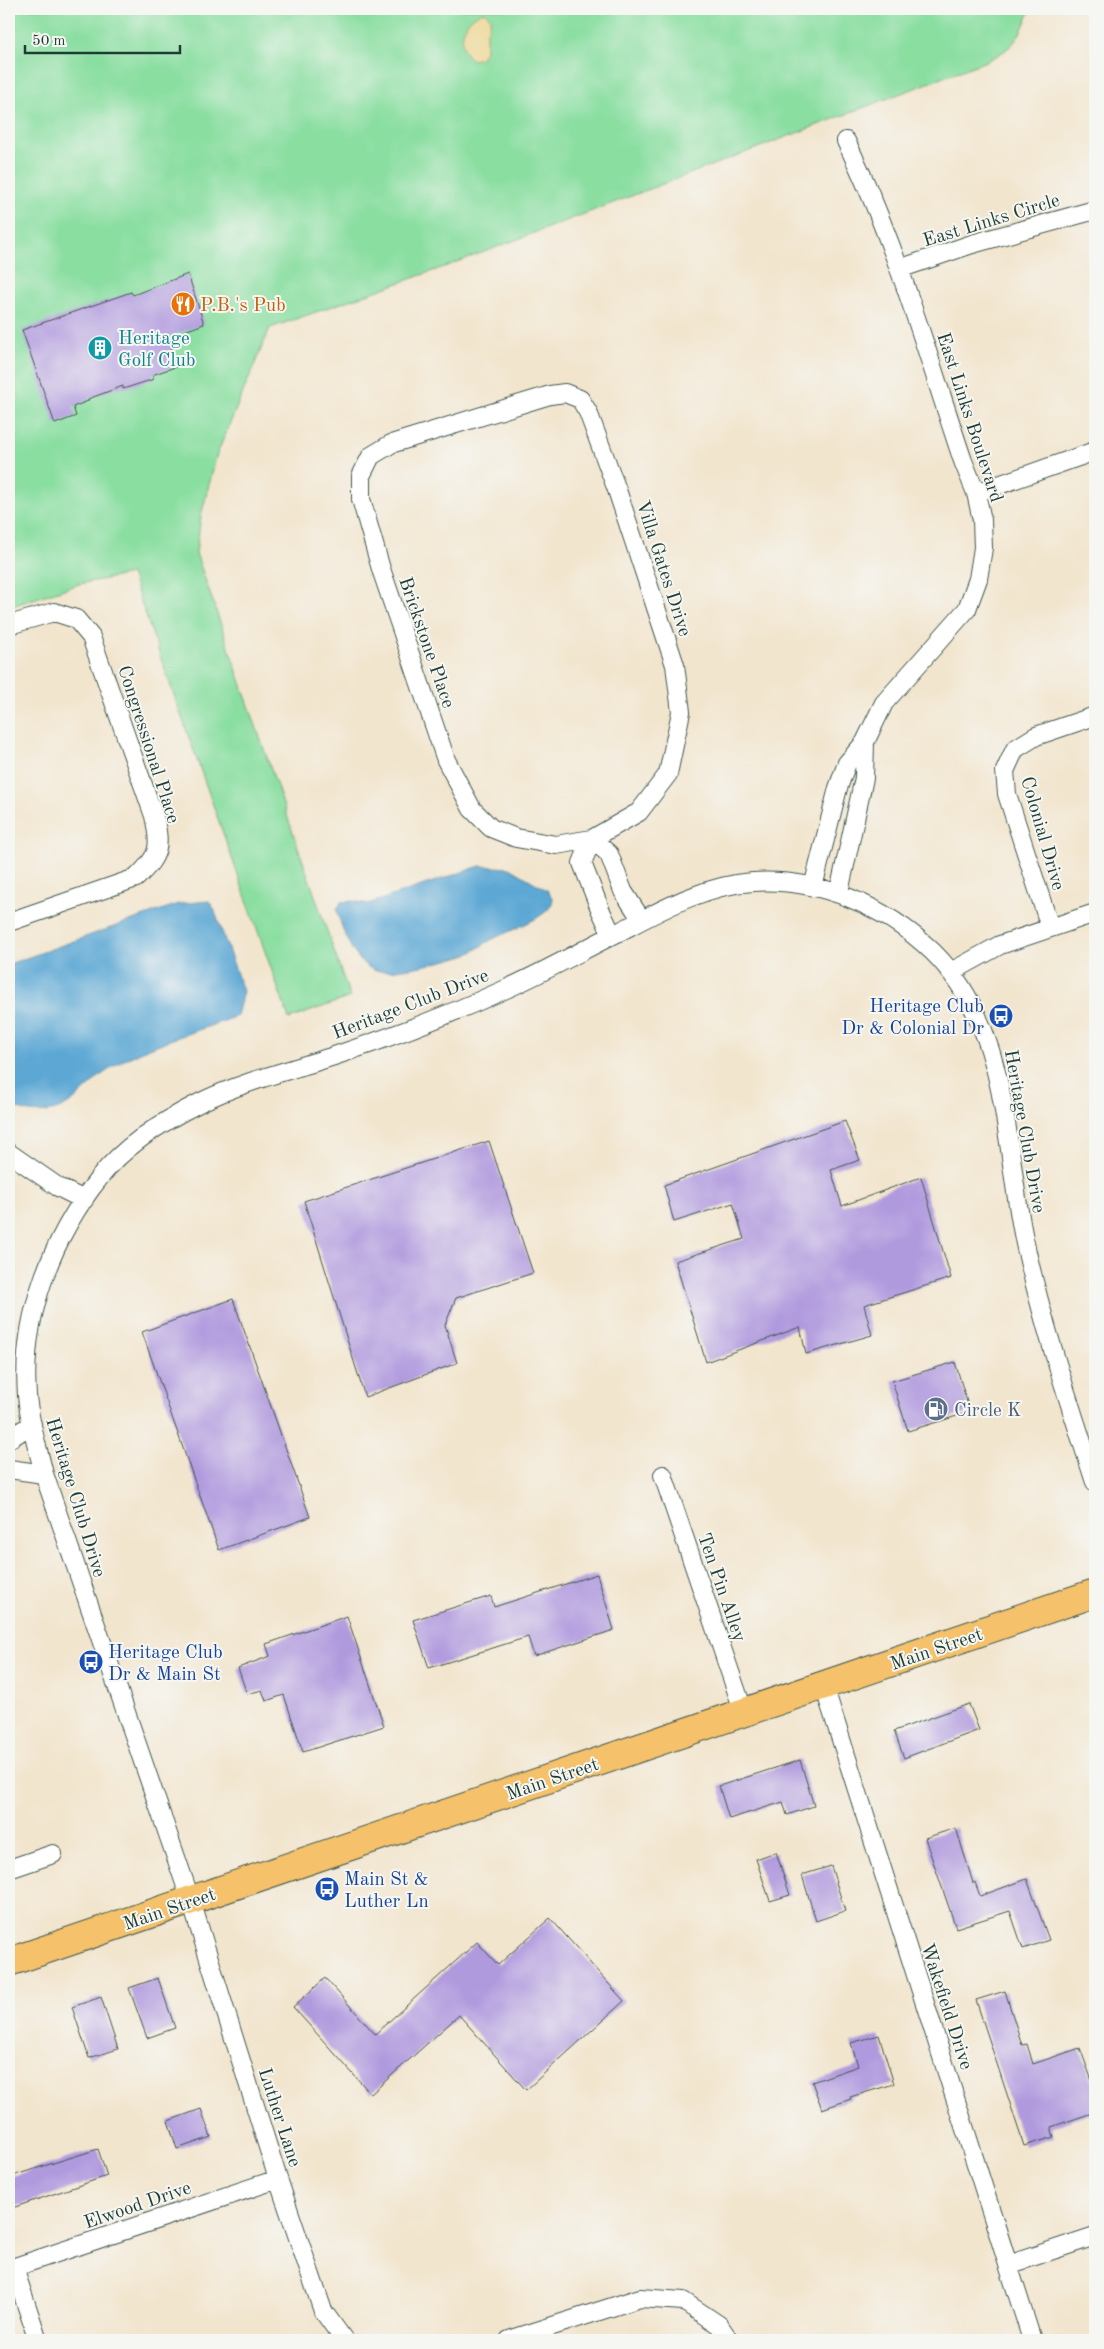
<svg xmlns="http://www.w3.org/2000/svg" width="1104" height="2349" font-family="'Old Standard TT',serif">
<style>
.green{fill:#89dea0;stroke:#548e6a}
.sand{fill:#eeda9e;stroke:#868c69}
.water{fill:#5ca7d4;stroke:#3e7284}
.building{fill:#b09ade}
.lines{fill:none;stroke-linecap:round;stroke-linejoin:round}
.minor-casing{stroke:#3f564b;stroke-width:20}
.primary-casing{stroke:#3f564b;stroke-width:30}
.minor{stroke:#fff;stroke-width:18}
.primary{stroke:#f5c16b;stroke-width:28}
.labels{text-anchor:middle;stroke-width:4;stroke-linejoin:round;paint-order:stroke}
.street-label{font-size:19px;fill:#1f3d34;stroke:#f6f6f2}
.food-label{font-size:19px;fill:#c56008;stroke:#f6f6f2;text-anchor:start}
.culture-label{font-size:19px;fill:#0d838f;stroke:#f6f6f2;text-anchor:start}
.transit-label{font-size:19px;fill:#164399;stroke:#f6f6f2;text-anchor:start}
.service-label{font-size:19px;fill:#4e5e75;stroke:#f6f6f2;text-anchor:start}
</style>
<rect width="100%" height="100%" fill="#f6f6f2"/>
<filter id="ink" filterUnits="userSpaceOnUse"><feTurbulence type="fractalNoise" baseFrequency=".02" numOctaves="2"/><feDisplacementMap in="SourceGraphic" scale="10" xChannelSelector="R" yChannelSelector="G"/><feConvolveMatrix kernelMatrix="1 2 1 2 8 2 1 2 1" color-interpolation-filters="sRGB"/></filter>
<filter id="wash" filterUnits="userSpaceOnUse"><feTurbulence type="fractalNoise" baseFrequency=".0096" numOctaves="4" result="noise"/><feDisplacementMap in="SourceGraphic" scale="20" xChannelSelector="R" yChannelSelector="G"/><feGaussianBlur stdDeviation="1.12" result="paint"/><feColorMatrix in="noise" values="0 0 0 0 0 0 0 0 0 0 0 0 0 0 0 0 0 1.4 0 .05"/><feComposite in="paint" operator="in"/></filter>
<g filter="url(#wash)">
<rect width="100%" height="100%" fill="#f2e5ce"/>
<path class="green" d="M 9,9 L 1031,9 C 1017,40 1017,46 986,61 L 450,265 L 270,328 L 217,454 L 201,516 L 196,553 L 350,997 L 289,1019 L 131,574 L 79,584 L 9,607 Z"/>
<path class="sand" d="M 485,12 L 490,17 L 490,22 L 486,35 L 486,50 L 481,58 L 473,60 C 453,49 463,14 485,12 Z"/>
<path class="water" d="M 480,866 L 510,868 L 547,890 L 553,899 C 552,902 552,905 550,907 C 541,920 506,932 491,940 C 483,944 476,951 468,954 C 451,960 390,975 374,970 C 353,962 342,930 337,910 L 341,902 L 354,901 L 368,904 Z
M 209,901 L 214,909 L 243,991 L 237,1016 C 197,1032 141,1046 107,1071 C 89,1083 75,1106 52,1111 C 36,1115 23,1112 9,1104 L 9,964 L 178,904 Z"/>
<g id="blocks">
<path class="building" d="M 188,274 L 204,324 L 168,337 L 178,366 L 152,375 L 154,379 L 123,389 L 123,386 L 88,399 L 88,401 L 73,407 L 76,416 L 55,424 L 22,330 L 131,292 L 133,295 Z
M 845,1121 L 860,1160 L 831,1170 L 842,1206 L 921,1177 L 951,1278 L 864,1305 L 872,1335 L 806,1354 L 800,1327 L 706,1362 L 675,1261 L 744,1239 L 733,1203 L 674,1222 L 664,1185 Z
M 489,1141 L 533,1273 L 456,1298 L 445,1325 L 457,1363 L 365,1397 L 304,1201 Z
M 233,1299 L 310,1517 L 219,1550 L 142,1332 Z
M 955,1362 L 970,1412 L 908,1431 L 892,1381 Z
M 597,1574 L 614,1630 L 534,1656 L 528,1637 L 429,1668 L 413,1620 L 491,1596 L 494,1607 Z
M 347,1616 L 384,1726 L 303,1752 L 284,1695 L 266,1701 L 262,1690 L 247,1694 L 238,1668 L 270,1656 L 266,1644 Z
M 969,1704 L 979,1730 L 904,1758 L 894,1731 Z
M 800,1760 L 814,1806 L 787,1815 L 783,1802 L 729,1819 L 719,1786 Z
M 956,1828 L 973,1883 L 975,1882 L 980,1896 L 1027,1879 L 1049,1940 L 1023,1949 L 1010,1911 L 956,1928 L 925,1838 Z
M 776,1852 L 790,1895 L 770,1901 L 756,1859 Z
M 831,1866 L 845,1911 L 816,1921 L 802,1875 Z
M 550,1918 L 624,2001 L 526,2090 L 459,2015 L 371,2094 L 293,2007 L 325,1978 L 375,2034 L 477,1942 L 498,1965 Z
M 158,1978 L 175,2028 L 147,2038 L 129,1988 Z
M 1005,1991 L 1022,2045 L 1027,2044 L 1033,2064 L 1080,2048 L 1095,2089 L 1095,2112 L 1051,2127 L 1054,2137 L 1024,2146 L 976,2000 Z
M 101,1997 L 118,2049 L 89,2058 L 72,2007 Z
M 879,2035 L 894,2084 L 850,2097 L 851,2099 L 822,2109 L 812,2082 L 858,2066 L 851,2043 Z
M 201,2109 L 211,2137 L 177,2149 L 168,2121 Z
M 98,2149 L 107,2176 L 9,2209 L 9,2177 Z"/>
</g>
</g>
<g filter="url(#ink)">
<use href="#blocks" fill-opacity="0" stroke="#3f564b" stroke-width="1"/>
<g class="lines">
<defs>
<path id="minor" d="M 899,269 L 972,244 L 1095,210
M 976,493 L 1095,451
M 9,625 L 54,612 L 76,619 L 91,637 L 154,816 C 161,847 160,855 136,878 L 9,922
M 592,839 L 556,845 L 516,838 L 491,828 L 472,809 L 446,760 L 381,569 L 361,499 L 361,476 L 371,456 L 391,444 L 550,395 L 565,393 L 580,399 L 588,412 L 617,490 L 675,665 L 681,712 L 668,774 L 639,812 L 592,839 L 582,863 L 600,909 L 612,935
M 592,839 L 609,854 L 623,891 L 641,919
M 813,887 L 838,788 L 847,763 L 865,742 L 884,703 L 967,609 L 978,579 L 983,548 L 982,520 L 976,493 L 963,461 C 927,354 896,243 846,141
M 839,892 L 864,778 L 865,742
M 1050,927 L 1007,794 L 1005,771 L 1015,749 L 1036,736 L 1095,716
M 951,972 L 1000,945 L 1095,913
M 9,1153 L 58,1187 L 84,1200
M 9,1439 L 32,1424
M 9,1469 L 44,1474
M 663,1475 L 744,1713
M 824,1686 L 1032,2340
M 9,1869 L 53,1854
M 1008,2265 L 1095,2236
M 14,2268 L 38,2340
M 9,2269 L 278,2179
M 344,2340 L 323,2311 L 278,2179 L 191,1901 L 44,1474 C 38,1448 29,1422 27,1395 C 21,1317 52,1237 100,1177 C 125,1145 165,1120 201,1102 C 244,1081 292,1070 337,1055 C 394,1036 451,1014 506,989 C 544,972 581,951 619,932 C 661,910 705,885 753,882 C 820,878 885,906 933,952 C 1012,1030 1003,1148 1026,1248 C 1044,1328 1070,1405 1095,1482
M 509,2340 L 640,2298 L 683,2301 L 719,2325 L 729,2340"/>
<path id="primary" d="M 9,1962 L 1095,1593"/>
</defs>
<use href="#minor" class="minor-casing"/>
<use href="#primary" class="primary-casing"/>
<use href="#minor" class="minor"/>
<use href="#primary" class="primary"/>
</g>
</g>
<defs>
<symbol id="restaurant-disc" viewBox="-11 -11 22 22"><circle r="9.5" fill="#e8710a" stroke="#f6f6f2"/><path d="M-5-6h1v4h1v-4h1v4h1v-4h1v5L-1.5 .5V6h-2V.5L-5-1ZM5-6V6H3V1.5H1.5Q1.5-4 5-6Z" fill="#fff"/></symbol>
<symbol id="building-disc" viewBox="-11 -11 22 22"><circle r="9.5" fill="#0f9aa8" stroke="#f6f6f2"/><path d="M-4-6H4V6H1V3H-1V6H-4ZM-2.5-4.3h1.7v1.8h-1.7ZM.8-4.3h1.7v1.8H.8ZM-2.5-1h1.7V.8h-1.7ZM.8-1h1.7V.8H.8Z" fill="#fff"/></symbol>
<symbol id="bus-disc" viewBox="-11 -11 22 22"><circle r="9.5" fill="#1a4fb4" stroke="#f6f6f2"/><path d="M-5-6H5V4H4V6H2V4H-2V6H-4V4H-5ZM-3.5-4V0h7V-4ZM-3.5 1.2v1.5H-2V1.2ZM2 1.2v1.5H3.5V1.2Z" fill="#fff"/></symbol>
<symbol id="fuel-disc" viewBox="-11 -11 22 22"><circle r="9.5" fill="#5c6f8a" stroke="#f6f6f2"/><path d="M-5.5-6h7V0h2V4h1.3V-2.5L3-4.5l.8-.8L6-3V5H2.5V1h-1V6h-7ZM-4.2-4.7v3.2H.2V-4.7Z" fill="#fff"/></symbol>
</defs>
<g fill-rule="evenodd">
<use href="#restaurant-disc" x="169" y="290" width="28" height="28"/>
<use href="#building-disc" x="86" y="334" width="28" height="28"/>
<use href="#bus-disc" x="987" y="1002" width="28" height="28"/>
<use href="#fuel-disc" x="922" y="1395" width="28" height="28"/>
<use href="#bus-disc" x="77" y="1648" width="28" height="28"/>
<use href="#bus-disc" x="313" y="1875" width="28" height="28"/>
</g>
<g class="labels">
<g class="street-label">
<text transform="translate(991 219) rotate(-17)" y="7">East Links Circle</text>
<text transform="translate(971 417) rotate(72)" y="7">East Links Boulevard</text>
<text transform="translate(665 568) rotate(72)" y="7">Villa Gates Drive</text>
<text transform="translate(428 642) rotate(71)" y="7">Brickstone Place</text>
<text transform="translate(150 744) rotate(72)" y="7">Congressional Place</text>
<text transform="translate(1044 833) rotate(74)" y="7">Colonial Drive</text>
<text transform="translate(410 1003) rotate(-21)" y="7">Heritage Club Drive</text>
<text transform="translate(1026 1131) rotate(80)" y="7">Heritage Club Drive</text>
<text transform="translate(77 1497) rotate(73)" y="7">Heritage Club Drive</text>
<text transform="translate(723 1587) rotate(71)" y="7">Ten Pin Alley</text>
<text transform="translate(936 1648) rotate(-19)" y="7">Main Street</text>
<text transform="translate(552 1778) rotate(-19)" y="7">Main Street</text>
<text transform="translate(169 1908) rotate(-19)" y="7">Main Street</text>
<text transform="translate(948 2006) rotate(72)" y="7">Wakefield Drive</text>
<text transform="translate(281 2117) rotate(72)" y="7">Luther Lane</text>
<text transform="translate(137 2204) rotate(-19)" y="7">Elwood Drive</text>
</g>
<g class="food-label">
<text x="200" y="311">P.B.'s Pub</text>
</g>
<g class="culture-label">
<text x="118" y="344">Heritage<tspan x="118" dy="22">Golf Club</tspan></text>
</g>
<g class="transit-label">
<text x="984" y="1012" text-anchor="end">Heritage Club<tspan x="984" dy="22">Dr &amp; Colonial Dr</tspan></text>
<text x="108" y="1658">Heritage Club<tspan x="108" dy="22">Dr &amp; Main St</tspan></text>
<text x="344" y="1885">Main St &amp;<tspan x="344" dy="22">Luther Ln</tspan></text>
</g>
<g class="service-label">
<text x="954" y="1416">Circle K</text>
</g>
</g>
<rect width="1104" height="2349" fill="none" stroke="#f6f6f2" stroke-width="30"/>
<path d="M25 45v8h155v-8" fill="none" stroke="#1f3d34" stroke-width="2.5"/>
<text x="32" y="45" font-size="15" fill="#1f3d34" stroke="#f6f6f2" stroke-width="4" paint-order="stroke">50 m</text>
</svg>
